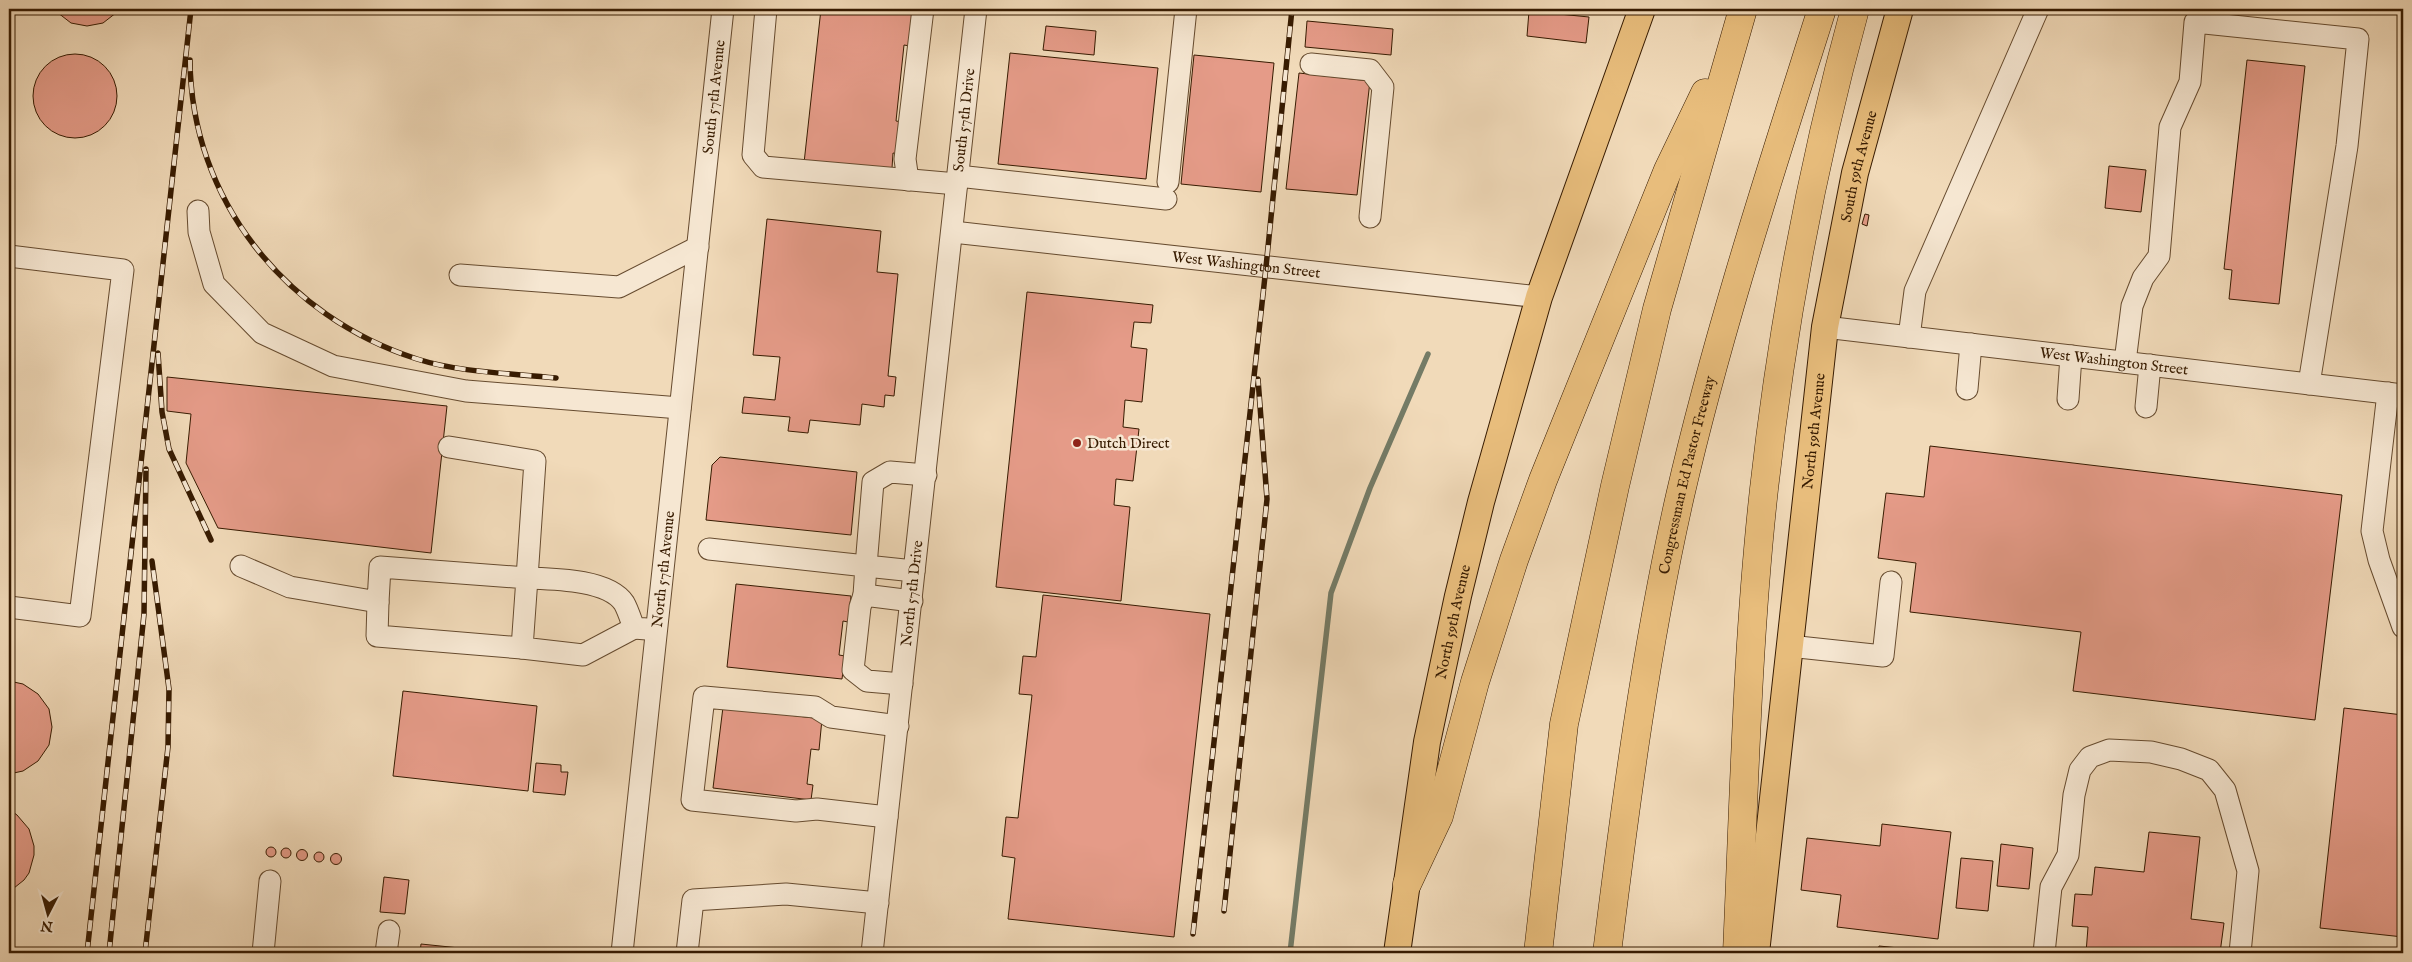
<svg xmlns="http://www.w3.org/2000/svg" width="2412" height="962" font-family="'IM FELL English',serif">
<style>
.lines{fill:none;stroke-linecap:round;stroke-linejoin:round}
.stream{stroke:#747b66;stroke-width:5.5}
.building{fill:#e59b88;stroke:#371b01}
.minor-casing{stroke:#664b2f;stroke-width:23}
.major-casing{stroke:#371b01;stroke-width:28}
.highway-casing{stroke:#371b01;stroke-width:29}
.minor{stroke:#f6e7d2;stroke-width:21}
.major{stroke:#e8bd7c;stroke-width:26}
.highway{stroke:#e8bd7c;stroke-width:28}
.rail-casing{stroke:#371b01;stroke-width:5.5}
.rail{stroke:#f6e7d2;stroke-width:4;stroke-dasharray:11;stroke-linecap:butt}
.poi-dot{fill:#8f2418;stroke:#f6e7d2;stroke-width:2}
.labels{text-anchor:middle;stroke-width:5;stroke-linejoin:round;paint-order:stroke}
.street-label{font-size:15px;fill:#371b01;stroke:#f6e7d2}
.poi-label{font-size:15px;fill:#371b01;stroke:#f6e7d2;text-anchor:start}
</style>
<rect width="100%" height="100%" fill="#f1dab9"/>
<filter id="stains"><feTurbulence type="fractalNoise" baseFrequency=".004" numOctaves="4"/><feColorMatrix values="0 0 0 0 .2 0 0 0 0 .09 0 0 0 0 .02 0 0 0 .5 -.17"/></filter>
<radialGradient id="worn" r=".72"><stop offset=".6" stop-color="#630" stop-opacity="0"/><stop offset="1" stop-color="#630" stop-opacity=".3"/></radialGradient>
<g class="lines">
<path class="stream" d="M 1290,953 L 1331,593 L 1370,488 L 1428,354"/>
</g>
<path class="building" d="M 53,9 L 121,9 L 103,23 L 87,26 L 71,23 Z
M 821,9 L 908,9 L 908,13 L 914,13 L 910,46 L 904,45 L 896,121 L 902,122 L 898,154 L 893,153 L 892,168 L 804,163 Z
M 1529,11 L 1589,17 L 1586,43 L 1527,36 Z
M 1307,21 L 1393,29 L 1391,55 L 1305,47 Z
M 1046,26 L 1096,31 L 1094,55 L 1043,50 Z
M 1010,53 L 1158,68 L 1146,179 L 998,164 Z
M33 96a42 42 0 1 1 84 0a42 42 0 1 1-84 0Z
M 1194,55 L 1274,63 L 1261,192 L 1181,184 Z
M 2247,60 L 2305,66 L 2279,304 L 2229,299 L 2232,270 L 2224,269 Z
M 1299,73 L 1370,81 L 1357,195 L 1286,189 Z
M 2109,166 L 2146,170 L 2141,212 L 2105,208 Z
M 1865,214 L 1869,215 L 1867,226 L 1862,224 Z
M 767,219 L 881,231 L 877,272 L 898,274 L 888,376 L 896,377 L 894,396 L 885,395 L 884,407 L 862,404 L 860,425 L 810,420 L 808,433 L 788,431 L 790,417 L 742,413 L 744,397 L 775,400 L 780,357 L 753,355 Z
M 1027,292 L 1153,305 L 1151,323 L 1134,322 L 1131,347 L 1147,349 L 1142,402 L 1125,400 L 1123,427 L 1139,429 L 1133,481 L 1116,479 L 1114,505 L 1130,507 L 1121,601 L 996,587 Z
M 167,377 L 447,406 L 431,553 L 218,528 L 186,463 L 191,414 L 167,411 Z
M 1930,446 L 2342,495 L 2315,720 L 2073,691 L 2081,632 L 1910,612 L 1916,563 L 1878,558 L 1886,493 L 1924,497 Z
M 720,457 L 857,472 L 851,535 L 706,520 L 712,465 Z
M 736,584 L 851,596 L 848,622 L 843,621 L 839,655 L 845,656 L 842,679 L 727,667 Z
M 1043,595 L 1210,614 L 1174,937 L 1008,919 L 1015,858 L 1002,856 L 1006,817 L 1018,818 L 1032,695 L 1019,694 L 1023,656 L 1036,657 Z
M 9,681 L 23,684 L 38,694 L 49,709 L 52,727 L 49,745 L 38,761 L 23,771 L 9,774 Z
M 403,691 L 537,706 L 528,791 L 393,776 Z
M 723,707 L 822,719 L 819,750 L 811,749 L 807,784 L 813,785 L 811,800 L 713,788 Z
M 2344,708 L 2403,715 L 2403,937 L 2320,928 Z
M 536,763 L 561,765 L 561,772 L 568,772 L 565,795 L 533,792 Z
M 9,809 L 17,815 L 29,829 L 34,846 L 34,855 L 29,873 L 24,880 L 9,892 Z
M 1882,824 L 1951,832 L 1938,939 L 1837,927 L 1841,895 L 1801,890 L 1807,838 L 1880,846 Z
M 2149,832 L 2200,837 L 2191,919 L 2224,923 L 2220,953 L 2086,953 L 2088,927 L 2072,926 L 2075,894 L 2092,895 L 2095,867 L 2144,872 Z
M 2001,844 L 2033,848 L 2029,889 L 1997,886 Z
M266 852a5 5 0 1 1 10 0a5 5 0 1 1-10 0Z
M281 853a5 5 0 1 1 10 0a5 5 0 1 1-10 0Z
M296.5 855a5.5 5.5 0 1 1 11 0a5.5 5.5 0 1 1-11 0Z
M314 857a5 5 0 1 1 10 0a5 5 0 1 1-10 0Z
M330.5 859a5.5 5.5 0 1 1 11 0a5.5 5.5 0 1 1-11 0Z
M 1961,858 L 1993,861 L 1988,911 L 1956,908 Z
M 384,877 L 409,880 L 405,914 L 380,912 Z
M 421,944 L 469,949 L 469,953 L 420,953 Z
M 1879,946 L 1909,949 L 1909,953 L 1878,953 Z"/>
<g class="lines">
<defs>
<g id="minor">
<path d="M 766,9 L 753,155 L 763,167 L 957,184"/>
<path d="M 1311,64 L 1370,70 L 1383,87 L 1370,217"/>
<path d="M 958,176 L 1166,199"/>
<path d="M 908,180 L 905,159 L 923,9"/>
<path d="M 1168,182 L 1186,9"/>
<path d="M 198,211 L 199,232 L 214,284 L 262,333 L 333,366 L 466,391 L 680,408"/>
<path id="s1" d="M 953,232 L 1539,297"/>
<path d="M 9,256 L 123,270 L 80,616 L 9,607"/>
<path d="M 460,275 L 619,287 L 698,247"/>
<path id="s2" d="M 1825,327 L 2403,395"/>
<path d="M 1909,337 L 1915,291 L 2038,9"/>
<path d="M 2125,362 L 2132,306 L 2143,278 L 2159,256 L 2170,127 L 2190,82 L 2195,22 L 2358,39 L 2347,146 L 2309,384"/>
<path d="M 1967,389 L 1971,344"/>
<path d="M 2388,393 L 2372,531 L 2379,560 L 2403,627"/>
<path d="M 2068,399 L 2071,356"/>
<path d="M 2146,407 L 2150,365"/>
<path d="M 449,447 L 535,461 L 527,578 C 552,579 608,579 624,603 C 628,610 631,620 634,628 L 647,629"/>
<path d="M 709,549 L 866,566 L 864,595"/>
<path d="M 241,566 L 290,587 L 378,602 L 380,567 L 527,578 L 522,648 L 583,655 L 634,628"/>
<path d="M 914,571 L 866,566 L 873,482 L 890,472 L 926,475"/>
<path d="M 378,602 L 377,636 L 522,648"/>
<path d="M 1789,646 L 1883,656 L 1891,582"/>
<path d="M 902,684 L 867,681 L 853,670 L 860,607 L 864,595 L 912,601"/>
<path d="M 887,817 L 817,809 L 796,811 L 692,800 L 704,697 L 815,707 L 831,717 L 898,726"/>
<path d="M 263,953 L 270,881"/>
<path d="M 386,953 L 389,931"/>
<path id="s3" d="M 622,953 L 723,9"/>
<path d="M 687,953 L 693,900 L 786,894 L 878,903"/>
<path id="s4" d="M 872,953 L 976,9"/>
<path d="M 2044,953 L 2051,887 L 2068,855 L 2074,795 L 2080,770 L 2090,757 L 2109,750 L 2151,752 L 2181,759 L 2209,770 L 2225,790 L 2248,871 L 2240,953"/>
</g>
<g id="major">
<path id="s5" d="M 1397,953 L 1427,742 L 1458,596 L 1481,502 L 1539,297 L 1642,9"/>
<path id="s6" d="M 1756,953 L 1825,327 L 1855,173 L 1900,9"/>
</g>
<g id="highway">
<path d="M 1407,884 L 1439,816 L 1475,682 L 1514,560 L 1543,480 L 1668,170 L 1705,93"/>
<path d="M 1538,953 L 1564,724 L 1615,486 L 1657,309 L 1743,9"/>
<path id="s7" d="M 1607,953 C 1626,800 1646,646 1680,496 C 1718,331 1771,170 1822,9"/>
<path d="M 1737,953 C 1744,798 1747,643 1764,489 C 1782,328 1812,165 1855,9"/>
</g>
</defs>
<use href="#minor" class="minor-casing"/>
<use href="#major" class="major-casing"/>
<use href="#highway" class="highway-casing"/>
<use href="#minor" class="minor"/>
<use href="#major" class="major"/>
<use href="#highway" class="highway"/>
<defs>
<path id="rail" d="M 190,60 C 191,200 286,317 417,359 C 461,373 511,373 556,378
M 158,353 L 162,412 L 169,449 L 211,540
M 1224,911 L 1267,499 L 1258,379
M 1193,934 L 1266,267 L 1292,9
M 87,953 L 191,9
M 109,953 L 144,614 L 146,469
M 145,953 L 168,747 L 169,689 L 152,561"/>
</defs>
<use href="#rail" class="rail-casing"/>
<use href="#rail" class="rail"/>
</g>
<circle class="poi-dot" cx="1077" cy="443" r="5"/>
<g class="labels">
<g class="street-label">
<text dy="5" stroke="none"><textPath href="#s3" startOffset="861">South 57th Avenue</textPath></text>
<text dy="5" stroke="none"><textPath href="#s4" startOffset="838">South 57th Drive</textPath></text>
<text dy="5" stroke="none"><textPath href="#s6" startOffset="794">South 59th Avenue</textPath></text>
<text dy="5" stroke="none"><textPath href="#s1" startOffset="295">West Washington Street</textPath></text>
<text dy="5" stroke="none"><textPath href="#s2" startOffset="291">West Washington Street</textPath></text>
<text dy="5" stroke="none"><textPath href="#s6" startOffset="525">North 59th Avenue</textPath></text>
<text dy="5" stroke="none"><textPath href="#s7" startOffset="485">Congressman Ed Pastor Freeway</textPath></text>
<text dy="5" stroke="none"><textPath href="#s3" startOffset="386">North 57th Avenue</textPath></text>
<text dy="5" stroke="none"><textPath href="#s4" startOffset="362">North 57th Drive</textPath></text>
<text dy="5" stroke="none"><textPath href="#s5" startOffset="336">North 59th Avenue</textPath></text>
</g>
<g class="poi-label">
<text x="1087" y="448">Dutch Direct</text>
</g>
</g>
<rect width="2412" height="962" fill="none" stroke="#f1dab9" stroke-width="30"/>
<rect x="10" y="10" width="2392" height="942" fill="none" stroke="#371b01" stroke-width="2.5"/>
<rect x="15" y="15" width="2382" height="932" fill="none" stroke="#371b01"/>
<g transform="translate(48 914) rotate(186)" stroke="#f6e7d2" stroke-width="4" paint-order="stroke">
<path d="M0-4L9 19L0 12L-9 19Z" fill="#371b01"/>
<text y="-8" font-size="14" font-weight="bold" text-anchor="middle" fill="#371b01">N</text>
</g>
<rect width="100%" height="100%" filter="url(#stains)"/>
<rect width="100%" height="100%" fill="url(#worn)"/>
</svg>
